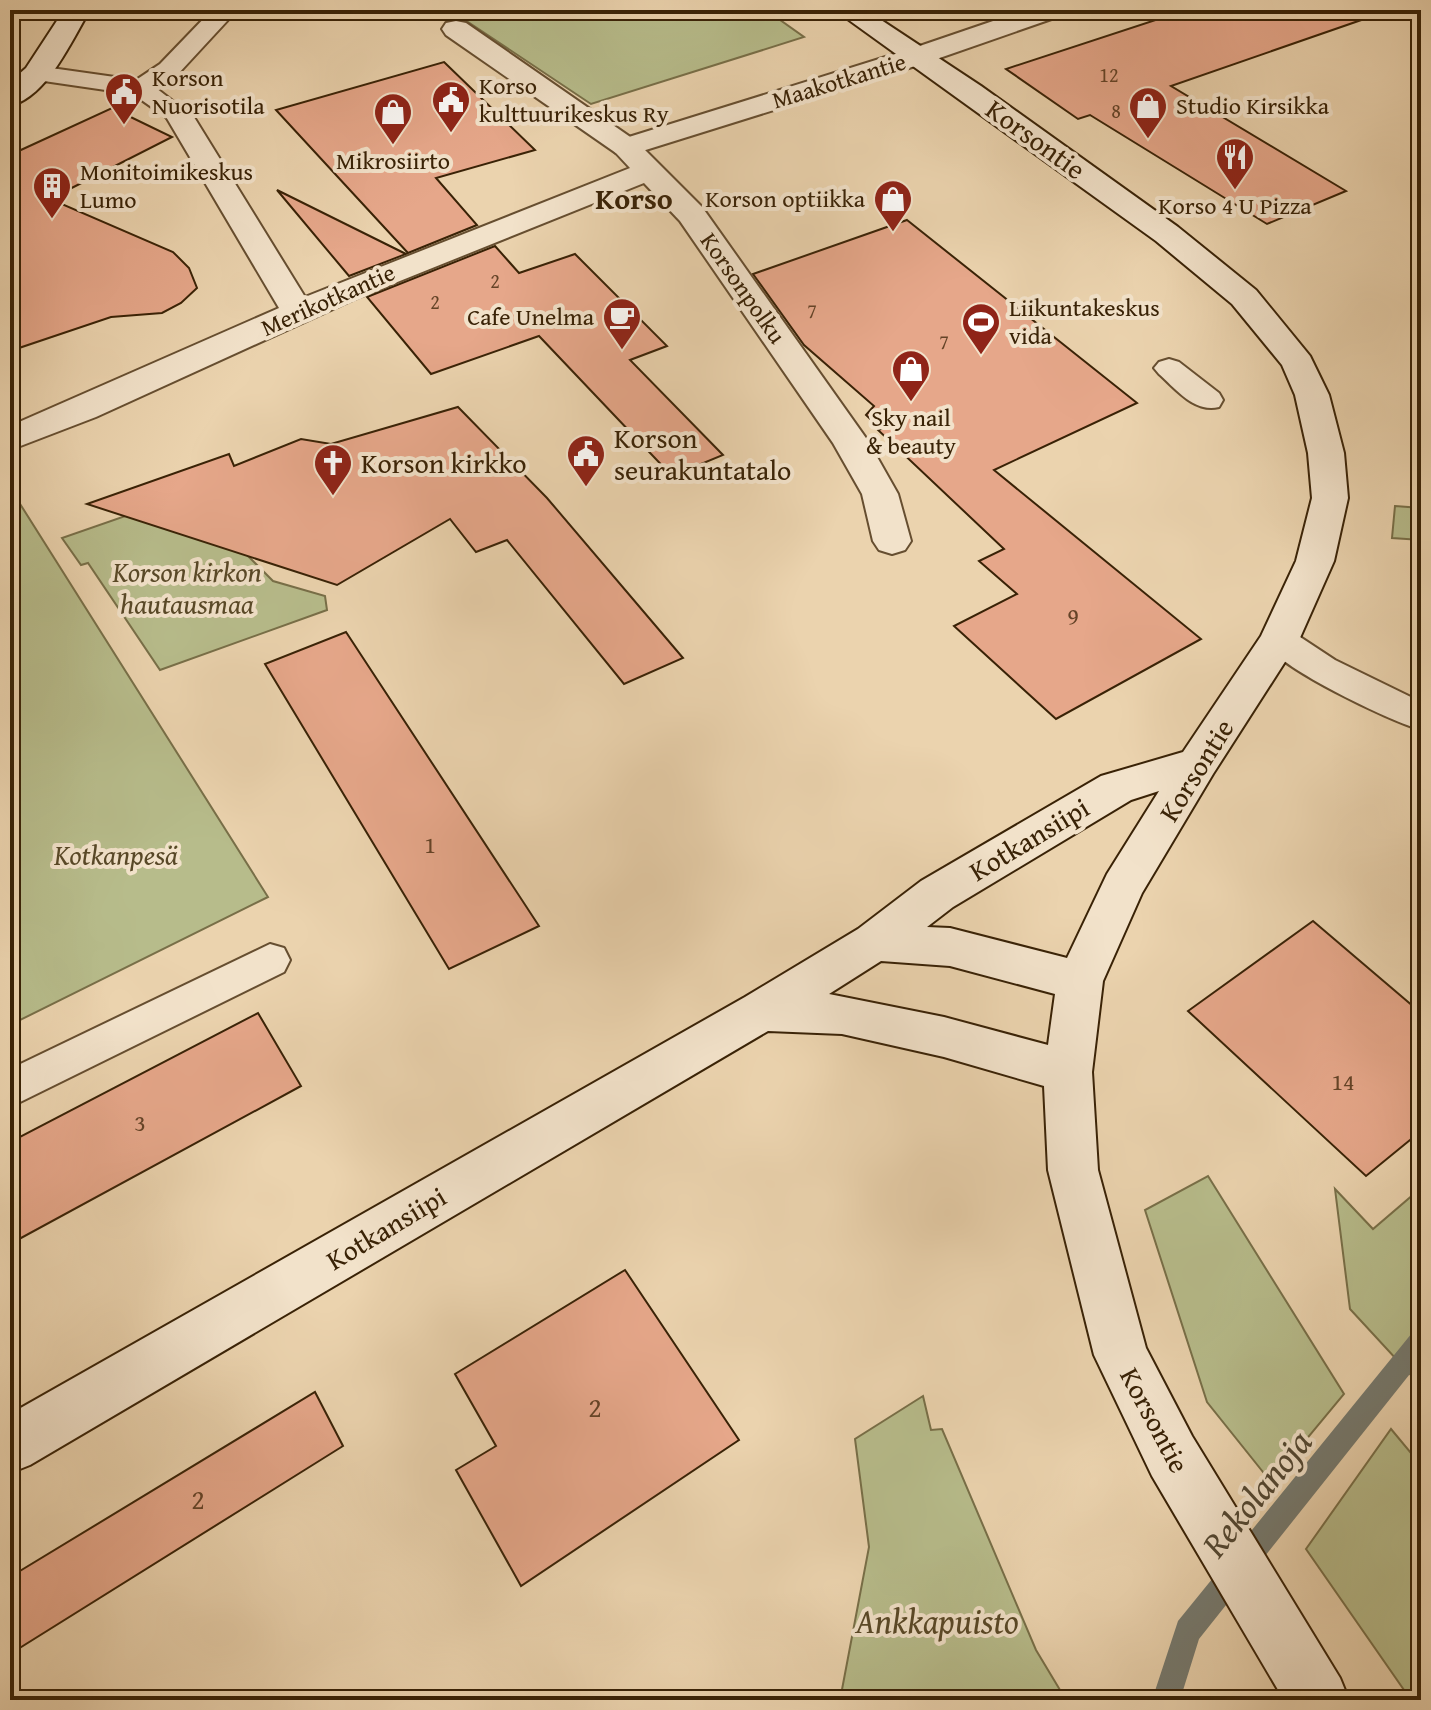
<svg xmlns="http://www.w3.org/2000/svg" width="1431" height="1710" font-family="'Gentium Book Plus',serif">
<style>
.green{fill:#b7bc8b;stroke:#786f48;stroke-width:2}
.lines{fill:none;stroke-linecap:round;stroke-linejoin:round}
.stream{fill:#757a70;fill-rule:evenodd}
.building{fill:#e6a78a;stroke:#392206;stroke-width:2}
.service-casing{stroke:#664e30;stroke-width:4}
.pedestrian-casing{stroke:#664e30;stroke-width:4}
.minor-casing{stroke:#664e30;stroke-width:4}
.secondary-casing{stroke:#392206;stroke-width:4}
.service{fill:#f2e2ca;fill-rule:evenodd}
.pedestrian{fill:#f2e2ca;fill-rule:evenodd}
.minor{fill:#f2e2ca;fill-rule:evenodd}
.secondary{fill:#f2e2ca;fill-rule:evenodd}
.labels{text-anchor:middle;stroke-width:8;stroke-linejoin:round;paint-order:stroke}
.far-number-label{font-size:20px;fill:#644327}
.far-poi-label{font-size:24px;fill:#392206;stroke:#f2e2ca;text-anchor:start}
.far-street-label{font-size:24px;fill:#392206;stroke:#f2e2ca}
.number-label{font-size:24px;fill:#644327}
.street-label{font-size:28px;fill:#392206;stroke:#f2e2ca}
.poi-label{font-size:28px;fill:#392206;stroke:#f2e2ca;text-anchor:start}
.park-label{font-size:28px;font-style:italic;fill:#584827;stroke:#f2e2ca}
.near-number-label{font-size:28px;fill:#644327}
.far-district-label{font-size:30px;font-weight:bold;fill:#392206;stroke:#f2e2ca}
.near-park-label{font-size:34px;font-style:italic;fill:#584827;stroke:#f2e2ca}
.near-water-label{font-size:36px;font-style:italic;fill:#524732;stroke:#f2e2ca}
</style>
<rect width="100%" height="100%" fill="#ebd3ae"/>
<filter id="stains"><feTurbulence type="fractalNoise" baseFrequency=".0025" numOctaves="4"/><feColorMatrix values="0 0 0 0 .2 0 0 0 0 .09 0 0 0 0 .02 0 0 0 .5 -.17"/></filter>
<radialGradient id="worn" r=".72"><stop offset=".6" stop-color="#630" stop-opacity="0"/><stop offset="1" stop-color="#630" stop-opacity=".3"/></radialGradient>
<path class="green" d="M 450,10 L 766,10 L 804,37 L 591,104 Z
M 10,488 L 268,897 L 10,1025 Z
M 206,488 L 206,514 L 273,581 L 325,596 L 327,610 L 160,670 L 88,563 L 81,565 L 62,538 Z
M 1395,506 L 1421,508 L 1421,540 L 1392,538 Z
M 1208,1176 L 1344,1394 L 1271,1482 L 1207,1402 L 1145,1210 Z
M 1421,1188 L 1421,1386 L 1350,1309 L 1335,1189 L 1373,1229 Z
M 923,1396 L 931,1430 L 942,1429 L 1036,1650 L 1066,1700 L 840,1700 L 869,1547 L 855,1439 Z
M 1391,1429 L 1421,1465 L 1421,1700 L 1411,1700 L 1306,1549 Z"/>
<g class="lines">
<path class="stream" d="M 1421,1329 L 1421,1360 L 1199,1639 L 1180,1700 L 1152,1700 L 1178,1621 L 1412,1333 Z"/>
</g>
<path class="building" d="M 1186,10 L 1365,10 L 1367,18 L 1171,86 L 1346,191 L 1267,224 L 1090,115 L 1078,119 L 1006,69 Z
M 444,62 L 535,150 L 436,178 L 477,225 L 408,253 L 276,110 Z
M 112,108 L 172,137 L 50,199 L 173,252 L 189,268 L 197,288 L 181,303 L 162,313 L 111,317 L 10,351 L 10,155 Z
M 277,190 L 406,254 L 349,276 Z
M 907,220 L 1137,403 L 994,470 L 1201,639 L 1056,719 L 954,626 L 1017,594 L 979,561 L 1004,549 L 878,430 L 881,429 L 866,415 L 874,406 L 804,345 L 753,274 Z
M 495,246 L 519,273 L 575,254 L 667,346 L 630,360 L 723,455 L 672,476 L 539,336 L 431,374 L 367,297 Z
M 458,407 L 547,498 L 683,658 L 624,684 L 507,540 L 476,552 L 450,519 L 337,585 L 87,504 L 229,454 L 234,466 L 301,439 L 331,444 Z
M 346,632 L 539,926 L 449,969 L 265,664 Z
M 1313,921 L 1421,1013 L 1421,1131 L 1366,1176 L 1188,1011 Z
M 258,1013 L 301,1086 L 10,1244 L 10,1142 Z
M 625,1270 L 739,1440 L 521,1586 L 456,1470 L 496,1446 L 455,1374 Z
M 315,1392 L 343,1446 L 10,1654 L 10,1577 Z"/>
<g class="lines">
<defs>
<path id="service" d="M 223,10 L 231,16 L 227,21 L 178,74 L 156,88 L 191,115 L 188,120 L 170,120 L 133,94 L 37,80 L 28,78 L 25,73 L 28,68 L 37,66 L 136,80 L 160,64 L 211,11 Z
M 1169,359 L 1179,362 L 1219,393 L 1223,400 L 1219,407 C 1194,413 1176,389 1159,374 L 1154,368 L 1159,362 Z
M 1279,628 L 1291,631 L 1335,660 L 1421,702 L 1421,730 C 1388,720 1278,668 1262,640 L 1267,631 Z
M 270,944 L 284,948 L 290,960 L 284,972 L 10,1107 L 10,1069 Z"/>
<path id="pedestrian" d="M 456,21 L 466,23 L 636,141 L 702,207 L 868,441 L 898,494 L 911,541 L 905,550 L 892,554 L 879,550 L 873,541 L 862,494 L 833,443 L 680,221 L 644,183 L 355,299 L 96,417 L 10,450 L 10,426 L 279,308 L 165,115 L 169,109 L 179,106 L 189,109 L 305,297 L 630,168 L 616,153 L 446,35 L 442,29 L 446,23 Z"/>
<path id="minor" d="M 1025,10 L 1064,10 L 1060,16 L 928,62 L 636,153 L 626,156 L 616,153 L 611,147 L 616,141 L 908,50 Z"/>
<path id="secondary" d="M 64,10 L 90,10 C 71,41 48,96 10,106 L 10,82 L 26,68 Z
M 835,10 L 866,10 L 981,86 L 1178,227 L 1256,290 L 1310,356 L 1329,395 L 1344,453 L 1348,498 L 1334,561 L 1299,640 L 1213,774 L 1142,893 L 1103,981 L 1092,1072 L 1098,1170 L 1146,1348 L 1192,1436 L 1340,1678 L 1349,1700 L 1284,1700 L 1152,1476 L 1094,1355 L 1048,1170 L 1044,1086 L 944,1057 L 842,1034 L 768,1031 L 30,1465 L 10,1473 L 10,1414 L 745,997 L 858,929 L 921,881 L 1101,776 L 1183,752 L 1261,636 L 1296,561 L 1312,498 L 1308,453 L 1295,395 L 1282,365 L 1232,304 L 1156,241 ZM 1159,791 L 1107,874 L 1067,958 L 950,928 L 927,927 L 953,907 L 1131,800 ZM 881,961 L 950,966 L 1055,994 L 1048,1045 L 944,1017 L 829,994 Z"/>
</defs>
<use href="#service" class="service-casing"/>
<use href="#pedestrian" class="pedestrian-casing"/>
<use href="#minor" class="minor-casing"/>
<use href="#secondary" class="secondary-casing"/>
<use href="#service" class="service"/>
<use href="#pedestrian" class="pedestrian"/>
<use href="#minor" class="minor"/>
<use href="#secondary" class="secondary"/>
</g>
<defs>
<symbol id="civic-pin" viewBox="-11 -11 22 30"><path d="M0 17L-7.5 6A9.5 9.5 0 1 1 7.5 6Z" fill="#8f2418" stroke="#f2e2ca"/><path d="M-.6-6.5H3V-4.5H.6V-3L4-1V1h2V6H-6V1h2V-1L-.6-3ZM-1.2 2.5V6h2.4V2.5Z" fill="#fff"/></symbol>
<symbol id="shop-pin" viewBox="-11 -11 22 30"><path d="M0 17L-7.5 6A9.5 9.5 0 1 1 7.5 6Z" fill="#8f2418" stroke="#f2e2ca"/><path d="M-5-2.5h2.3a2.7 3.5 0 0 1 5.4 0H5L5.5 6h-11ZM-1.5-2.5h3a1.5 2.3 0 0 0-3 0Z" fill="#fff"/></symbol>
<symbol id="restaurant-pin" viewBox="-11 -11 22 30"><path d="M0 17L-7.5 6A9.5 9.5 0 1 1 7.5 6Z" fill="#8f2418" stroke="#f2e2ca"/><path d="M-5-6h1v4h1v-4h1v4h1v-4h1v5L-1.5 .5V6h-2V.5L-5-1ZM5-6V6H3V1.5H1.5Q1.5-4 5-6Z" fill="#fff"/></symbol>
<symbol id="building-pin" viewBox="-11 -11 22 30"><path d="M0 17L-7.5 6A9.5 9.5 0 1 1 7.5 6Z" fill="#8f2418" stroke="#f2e2ca"/><path d="M-4-6H4V6H1V3H-1V6H-4ZM-2.5-4.3h1.7v1.8h-1.7ZM.8-4.3h1.7v1.8H.8ZM-2.5-1h1.7V.8h-1.7ZM.8-1h1.7V.8H.8Z" fill="#fff"/></symbol>
<symbol id="cafe-pin" viewBox="-11 -11 22 30"><path d="M0 17L-7.5 6A9.5 9.5 0 1 1 7.5 6Z" fill="#8f2418" stroke="#f2e2ca"/><path d="M-5.5-4.5H6V0H3Q3 3.5 0 3.5H-2.5Q-5.5 3.5-5.5 0ZM3-3.2v2h1.7v-2ZM-6 4.5H4V6H-6Z" fill="#fff"/></symbol>
<symbol id="stadium-pin" viewBox="-11 -11 22 30"><path d="M0 17L-7.5 6A9.5 9.5 0 1 1 7.5 6Z" fill="#8f2418" stroke="#f2e2ca"/><path d="M0-5a6.5 5 0 1 0 0 10a6.5 5 0 1 0 0-10ZM-3.5-1.8h7v3.6h-7Z" fill="#fff"/></symbol>
<symbol id="church-pin" viewBox="-11 -11 22 30"><path d="M0 17L-7.5 6A9.5 9.5 0 1 1 7.5 6Z" fill="#8f2418" stroke="#f2e2ca"/><path d="M-1.2-6h2.4v3.5h3.3v2.4h-3.3V6h-2.4V-.1h-3.3v-2.4h3.3Z" fill="#fff"/></symbol>
</defs>
<g fill-rule="evenodd">
<use href="#civic-pin" x="102" y="70" width="44" height="60"/>
<use href="#civic-pin" x="429" y="78" width="44" height="60"/>
<use href="#shop-pin" x="1126" y="84" width="44" height="60"/>
<use href="#shop-pin" x="371" y="90" width="44" height="60"/>
<use href="#restaurant-pin" x="1213" y="135" width="44" height="60"/>
<use href="#building-pin" x="30" y="164" width="44" height="60"/>
<use href="#shop-pin" x="871" y="177" width="44" height="60"/>
<use href="#cafe-pin" x="600" y="295" width="44" height="60"/>
<use href="#stadium-pin" x="959" y="300" width="44" height="60"/>
<use href="#shop-pin" x="889" y="347" width="44" height="60"/>
<use href="#civic-pin" x="564" y="432" width="44" height="60"/>
<use href="#church-pin" x="311" y="441" width="44" height="60"/>
</g>
<g class="labels">
<g class="far-number-label">
<text x="1109" y="82">12</text>
<text x="1116" y="118">8</text>
<text x="495" y="288">2</text>
<text x="435" y="309">2</text>
<text x="812" y="318">7</text>
<text x="944" y="349">7</text>
</g>
<g class="far-poi-label">
<text x="152" y="86">Korson<tspan x="152" dy="28">Nuorisotila</tspan></text>
<text x="479" y="94">Korso<tspan x="479" dy="28">kulttuurikeskus Ry</tspan></text>
<text x="1176" y="114">Studio Kirsikka</text>
<text x="393" y="169" text-anchor="middle">Mikrosiirto</text>
<text x="80" y="180">Monitoimikeskus<tspan x="80" dy="28">Lumo</tspan></text>
<text x="865" y="207" text-anchor="end">Korson optiikka</text>
<text x="1235" y="214" text-anchor="middle">Korso 4 U Pizza</text>
<text x="1009" y="316">Liikuntakeskus<tspan x="1009" dy="28">vida</tspan></text>
<text x="594" y="325" text-anchor="end">Cafe Unelma</text>
<text x="911" y="426" text-anchor="middle">Sky nail<tspan x="911" dy="28">&amp; beauty</tspan></text>
</g>
<g class="far-street-label">
<text transform="translate(839 81) rotate(-17)" y="8">Maakotkantie</text>
<text transform="translate(743 288) rotate(55)" y="8">Korsonpolku</text>
<text transform="translate(328 300) rotate(-24)" y="8">Merikotkantie</text>
</g>
<g class="number-label">
<text x="1073" y="624">9</text>
<text x="430" y="853">1</text>
<text x="1343" y="1090">14</text>
<text x="140" y="1131">3</text>
</g>
<g class="street-label">
<text transform="translate(1036 139) rotate(36)" y="10">Korsontie</text>
<text transform="translate(1196 770) rotate(-58)" y="10">Korsontie</text>
<text transform="translate(1029 839) rotate(-31)" y="10">Kotkansiipi</text>
<text transform="translate(386 1228) rotate(-31)" y="10">Kotkansiipi</text>
<text transform="translate(1155 1420) rotate(62)" y="10">Korsontie</text>
</g>
<g class="poi-label">
<text x="614" y="448">Korson<tspan x="614" dy="32">seurakuntatalo</tspan></text>
<text x="361" y="473">Korson kirkko</text>
</g>
<g class="park-label">
<text x="187" y="582">Korson kirkon<tspan x="187" dy="32">hautausmaa</tspan></text>
<text x="116" y="865">Kotkanpesä</text>
</g>
<g class="near-number-label">
<text x="595" y="1417">2</text>
<text x="198" y="1509">2</text>
</g>
<g class="far-district-label">
<text x="634" y="209">Korso</text>
</g>
<g class="near-park-label">
<text x="937" y="1633">Ankkapuisto</text>
</g>
<g class="near-water-label">
<text transform="translate(1256 1493) rotate(-51)" y="13">Rekolanoja</text>
</g>
</g>
<rect width="1431" height="1710" fill="none" stroke="#ebd3ae" stroke-width="40"/>
<rect x="12" y="12" width="1407" height="1686" fill="none" stroke="#392206" stroke-width="4"/>
<rect x="20" y="20" width="1391" height="1670" fill="none" stroke="#392206" stroke-width="2"/>
<rect width="100%" height="100%" filter="url(#stains)"/>
<rect width="100%" height="100%" fill="url(#worn)"/>
</svg>
